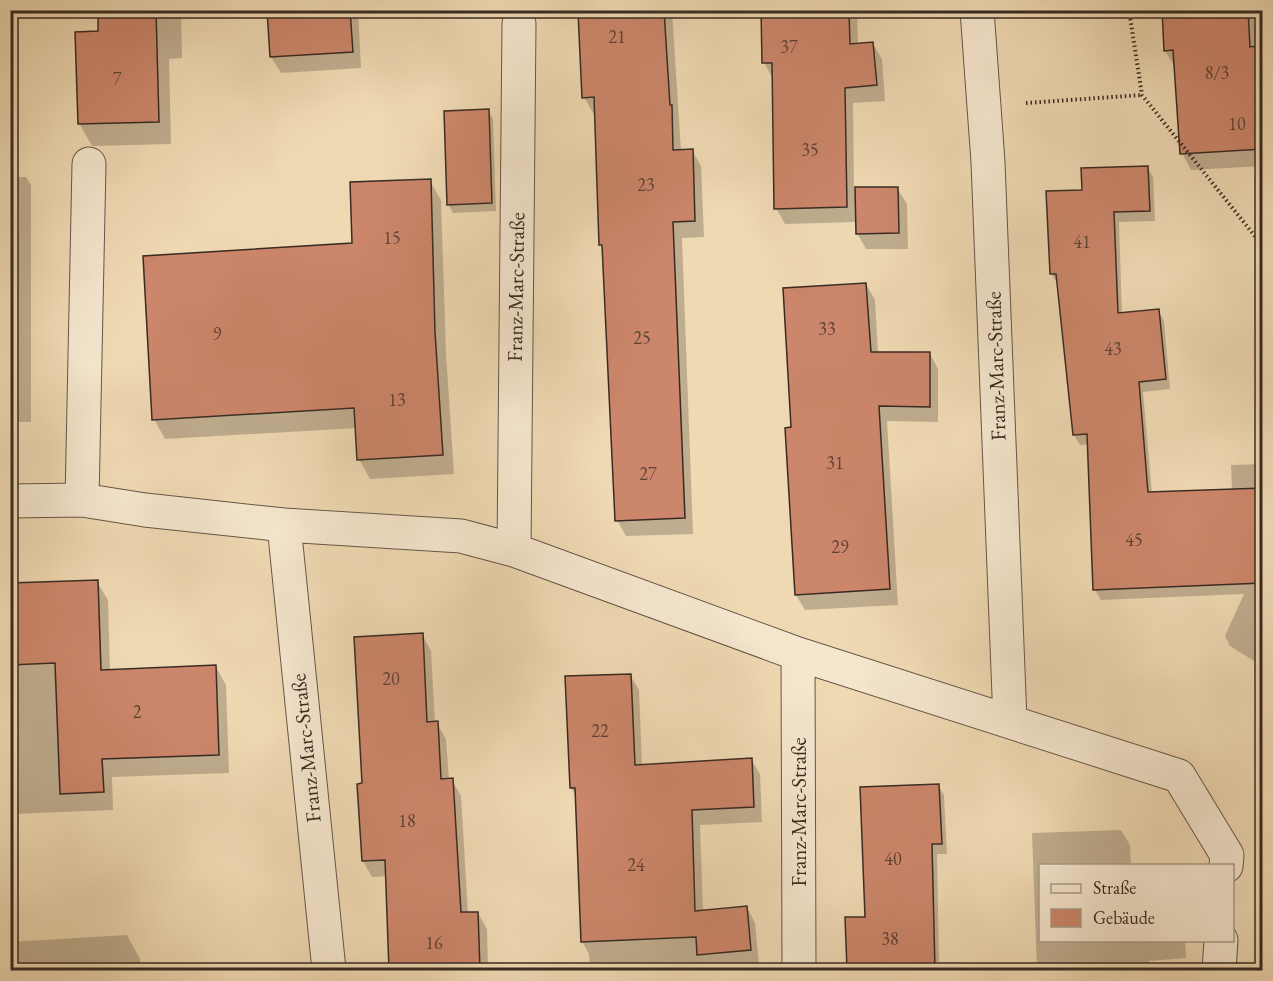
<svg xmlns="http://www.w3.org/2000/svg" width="1273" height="981" font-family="'EB Garamond',serif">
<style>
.shadow{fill:#0003}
.building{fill:#cc866b;stroke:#392b23;stroke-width:1.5}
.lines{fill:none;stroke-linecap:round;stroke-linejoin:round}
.minor-casing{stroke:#665647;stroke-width:35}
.path{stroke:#392b23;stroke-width:4;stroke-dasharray:1.5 3;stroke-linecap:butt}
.minor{stroke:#f5e6ce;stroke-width:33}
.labels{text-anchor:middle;stroke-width:6;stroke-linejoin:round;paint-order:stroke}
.number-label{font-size:18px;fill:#5e4235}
.street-label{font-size:21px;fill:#392b23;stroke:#f5e6ce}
</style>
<rect width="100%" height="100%" fill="#efd9b3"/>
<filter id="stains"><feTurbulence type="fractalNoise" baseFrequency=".00333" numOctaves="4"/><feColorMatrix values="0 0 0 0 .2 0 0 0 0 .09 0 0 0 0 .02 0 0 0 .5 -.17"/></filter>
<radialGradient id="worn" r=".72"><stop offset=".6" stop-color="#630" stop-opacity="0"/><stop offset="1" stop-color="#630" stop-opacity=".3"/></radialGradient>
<path class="shadow" d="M 99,10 L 181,10 L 182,58 L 169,59 L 171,144 L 92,146 L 79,123 L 100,32 Z
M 269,10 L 358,10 L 361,68 L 281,73 L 271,57 Z
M 614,10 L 672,10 L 681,151 L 692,150 L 701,166 L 704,237 L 682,238 L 693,534 L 626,536 L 617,520 L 604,250 L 601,245 L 596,113 L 593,113 L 584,97 Z
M 762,10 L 857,10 L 858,45 L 873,44 L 882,59 L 885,101 L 853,103 L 854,189 L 897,188 L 907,204 L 908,249 L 866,249 L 857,233 L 857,222 L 785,224 L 776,208 L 773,79 L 764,62 Z
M 1162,10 L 1254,10 L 1262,141 L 1262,166 L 1191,170 L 1182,153 L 1175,67 L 1165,51 Z
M 488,111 L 493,119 L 496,211 L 453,213 L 449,205 Z
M 1147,167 L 1153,177 L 1155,221 L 1119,222 L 1122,314 L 1158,311 L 1164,321 L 1170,389 L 1143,392 L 1152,494 L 1232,490 L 1231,465 L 1262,464 L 1262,666 L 1230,646 L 1225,636 L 1244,594 L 1101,600 L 1095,590 L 1089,444 L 1080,445 L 1074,435 L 1057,283 L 1051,273 L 1083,191 Z
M 10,177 L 26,177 L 31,185 L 31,422 L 10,422 Z
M 430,181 L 441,200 L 446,353 L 454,474 L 370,479 L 359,459 L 357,428 L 165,439 L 154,419 L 353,245 Z
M 866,284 L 875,300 L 878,353 L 930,354 L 938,369 L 938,422 L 887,421 L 898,605 L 805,610 L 796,595 L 793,429 Z
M 97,582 L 108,600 L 110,671 L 216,667 L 226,685 L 229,773 L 112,777 L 113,810 L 12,814 L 17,881 L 10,882 L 10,584 Z
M 422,634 L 431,651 L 435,723 L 437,723 L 446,739 L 449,780 L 452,780 L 461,796 L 468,914 L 478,913 L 487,929 L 488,970 L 390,970 L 387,876 L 372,877 L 363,861 L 363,785 Z
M 630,675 L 639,690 L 642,766 L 751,759 L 760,774 L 762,822 L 700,825 L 703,912 L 747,908 L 755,923 L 759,964 L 706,969 L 706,970 L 590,970 L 589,954 L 582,941 L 577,797 L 571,788 Z
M 938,785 L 944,795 L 947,854 L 937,854 L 939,963 L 959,962 L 964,970 L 848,970 L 847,919 L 867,919 Z
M 1121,830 L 1130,845 L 1131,866 L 1040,866 L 1040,940 L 1185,940 L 1186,958 L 1149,961 L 1149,970 L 1037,970 L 1032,833 Z
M 127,935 L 140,959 L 141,970 L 10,970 L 10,942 Z"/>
<path class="building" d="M 98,10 L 156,10 L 159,122 L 78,124 L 75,32 L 98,31 Z
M 267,10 L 350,10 L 353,52 L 270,57 Z
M 608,10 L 664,10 L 670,105 L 672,105 L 673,150 L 693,149 L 695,221 L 673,222 L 685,518 L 615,521 L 602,245 L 599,245 L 594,97 L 582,98 L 578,12 Z
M 761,10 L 849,10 L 850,44 L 873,42 L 877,85 L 845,88 L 847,207 L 774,209 L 772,63 L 762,63 Z
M 1162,10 L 1248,10 L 1250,47 L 1257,46 L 1261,95 L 1263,95 L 1263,149 L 1180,154 L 1173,50 L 1164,51 Z
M 489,109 L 492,203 L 447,205 L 444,111 Z
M 1148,166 L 1150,211 L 1114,212 L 1118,313 L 1159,309 L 1166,379 L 1139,382 L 1148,492 L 1263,488 L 1263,583 L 1093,590 L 1087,434 L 1073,435 L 1056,274 L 1050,274 L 1046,191 L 1082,190 L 1081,168 Z
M 431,179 L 435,332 L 443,455 L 357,460 L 354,408 L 152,420 L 143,256 L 352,243 L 350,182 Z
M 855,187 L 898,187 L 899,233 L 856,234 Z
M 866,283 L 871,352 L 930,352 L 930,407 L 879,406 L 890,589 L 795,595 L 785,428 L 791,427 L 783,288 Z
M 98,580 L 101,670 L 216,665 L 219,755 L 102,759 L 104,792 L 60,794 L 55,663 L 10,665 L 10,583 Z
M 423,633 L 427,722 L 438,721 L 441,779 L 453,778 L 461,912 L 478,912 L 480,970 L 389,970 L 385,860 L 362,861 L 357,784 L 362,783 L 354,637 Z
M 631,674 L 635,765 L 752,758 L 754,807 L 692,810 L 695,911 L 747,906 L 751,950 L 697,955 L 696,937 L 581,942 L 575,788 L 570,788 L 565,676 Z
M 939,784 L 942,844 L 932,844 L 935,970 L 847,970 L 845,917 L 865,917 L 860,787 Z"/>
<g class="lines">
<defs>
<path id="minor" d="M 977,10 L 988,162 L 1010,721
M 82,500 L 89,164
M 10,501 L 82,500 L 145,510 L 284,525 L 461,536 L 514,550 L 798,654 L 1179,776 L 1227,855 L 1226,866
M 284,525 L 329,970
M 514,550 L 519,24
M 798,654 L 799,970
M 1219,970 L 1221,940"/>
</defs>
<use href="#minor" class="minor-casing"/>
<path class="path" d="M 1129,10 L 1142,95 L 1262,245
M 1026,103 L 1142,95"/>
<use href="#minor" class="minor"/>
</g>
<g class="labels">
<g class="number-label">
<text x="617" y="43">21</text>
<text x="789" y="53">37</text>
<text x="1217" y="79">8/3</text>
<text x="117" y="85">7</text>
<text x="1237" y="130">10</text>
<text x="810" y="156">35</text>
<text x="646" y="191">23</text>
<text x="392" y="244">15</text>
<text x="1082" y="248">41</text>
<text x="827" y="335">33</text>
<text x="217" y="340">9</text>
<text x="642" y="344">25</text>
<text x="1113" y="355">43</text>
<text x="397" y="406">13</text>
<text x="835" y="469">31</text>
<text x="648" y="480">27</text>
<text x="1134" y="546">45</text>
<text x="840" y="553">29</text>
<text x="391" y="685">20</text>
<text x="137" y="718">2</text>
<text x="600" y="737">22</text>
<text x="407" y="827">18</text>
<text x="893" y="865">40</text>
<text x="636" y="871">24</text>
<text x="890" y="945">38</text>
<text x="434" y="949">16</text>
</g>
<g class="street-label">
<text transform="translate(516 287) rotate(-89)" y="7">Franz-Marc-Straße</text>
<text transform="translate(996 366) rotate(-92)" y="7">Franz-Marc-Straße</text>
<text transform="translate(306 748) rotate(-96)" y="7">Franz-Marc-Straße</text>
<text transform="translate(799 812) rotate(-90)" y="7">Franz-Marc-Straße</text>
</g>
</g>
<rect width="1273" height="981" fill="none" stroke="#efd9b3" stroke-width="36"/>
<rect x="12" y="12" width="1249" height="957" fill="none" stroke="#392b23" stroke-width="3"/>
<rect x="18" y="18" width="1237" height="945" fill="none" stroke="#392b23" stroke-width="1.5"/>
<rect x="1039" y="864" width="195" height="78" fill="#f5e6ce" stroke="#aa9b8a" stroke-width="1.5"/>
<rect x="1051" y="884" width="30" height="9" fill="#f5e6ce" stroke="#aa9b8a" stroke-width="1.5"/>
<text x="1093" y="894" font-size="18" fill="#392b23">Straße</text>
<rect x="1051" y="909" width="30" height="18" fill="#cc866b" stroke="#aa9b8a" stroke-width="1.5"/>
<text x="1093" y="924" font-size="18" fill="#392b23">Gebäude</text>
<rect width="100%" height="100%" filter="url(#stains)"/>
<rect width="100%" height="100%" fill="url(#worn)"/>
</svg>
